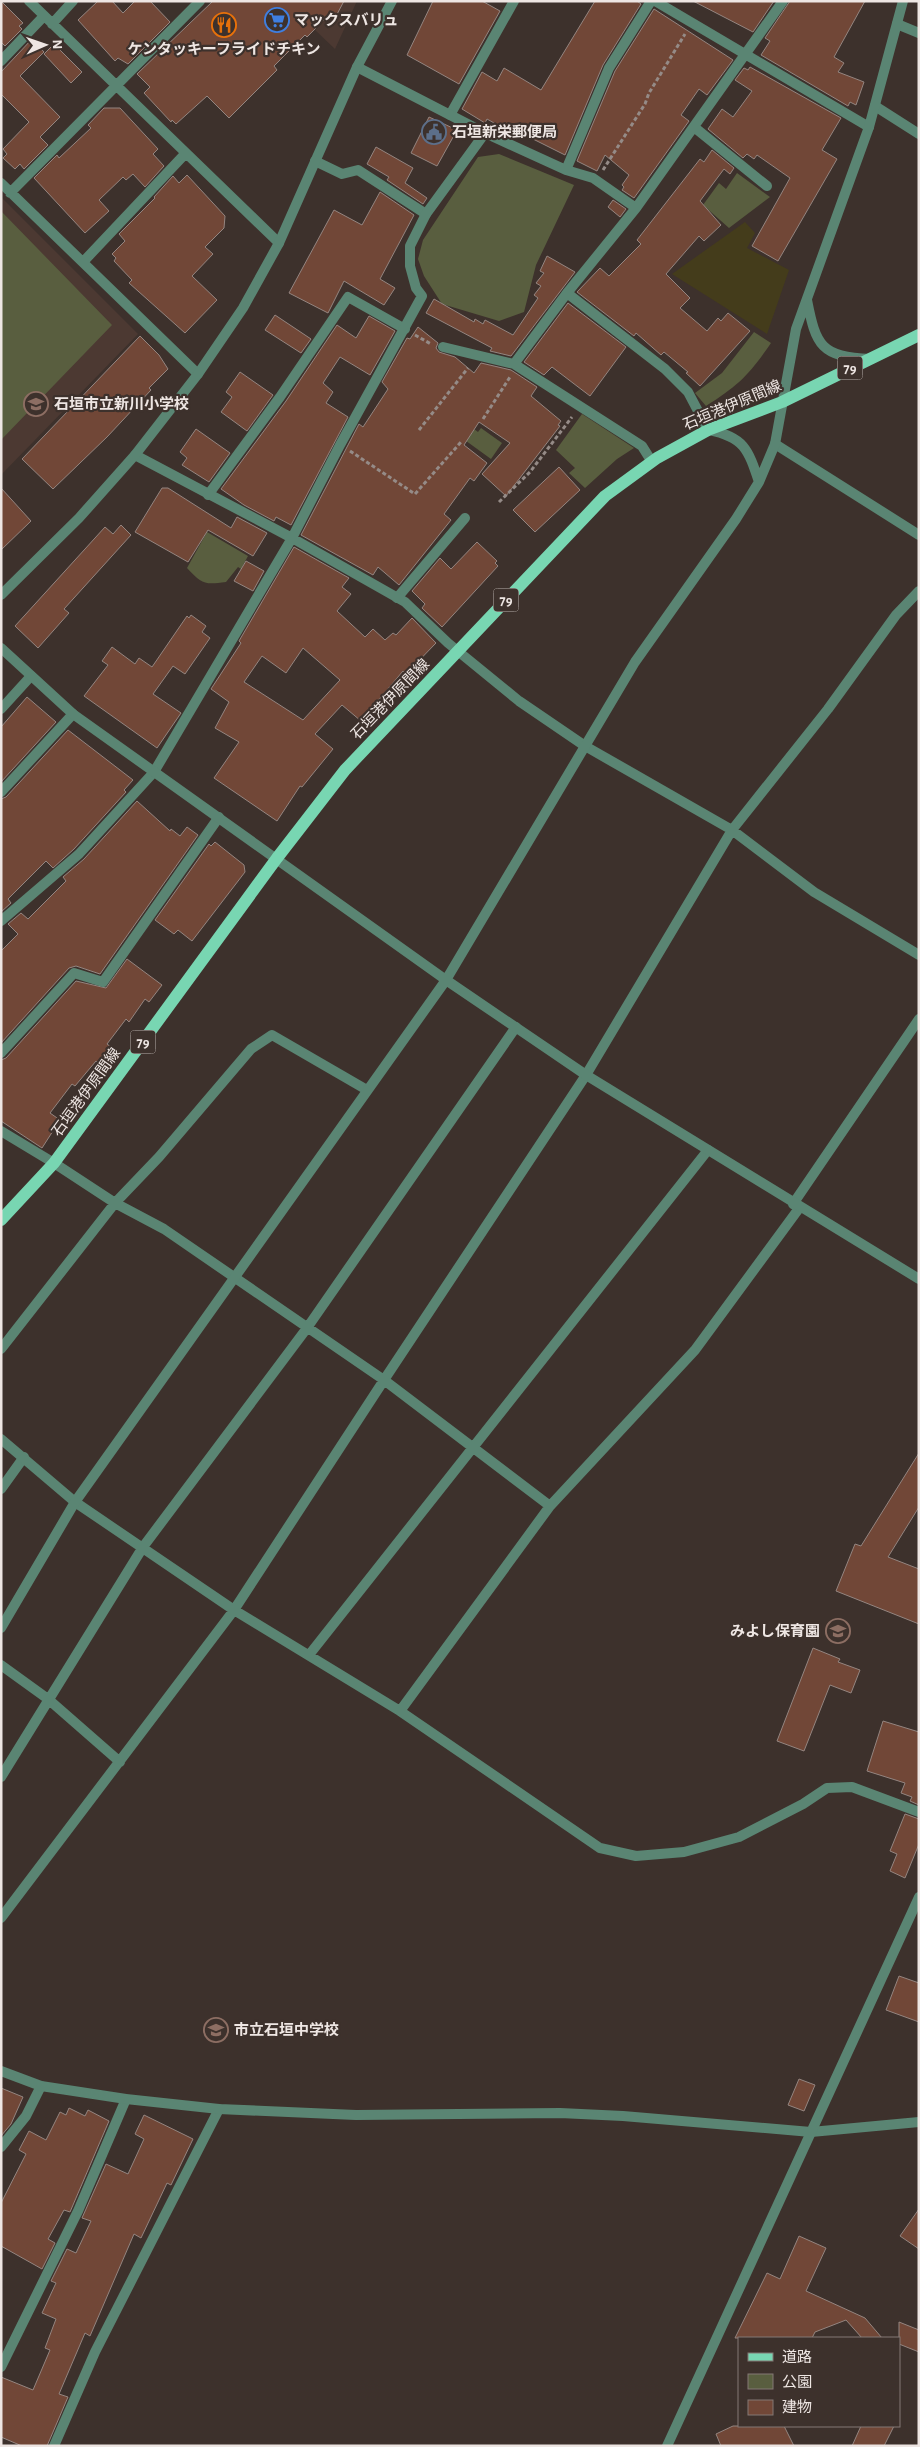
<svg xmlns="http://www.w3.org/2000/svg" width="920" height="2447" font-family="'Alegreya Sans','Noto Sans JP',sans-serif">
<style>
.built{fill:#4c3932}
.green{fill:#595e3f}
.sand{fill:#443c1b}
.building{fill:#714737;stroke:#948580;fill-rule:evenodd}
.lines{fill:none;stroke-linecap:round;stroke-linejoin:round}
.path{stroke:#958b87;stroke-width:3;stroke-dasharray:4 2.5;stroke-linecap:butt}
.service{stroke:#5a8573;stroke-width:10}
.minor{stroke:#5a8573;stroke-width:10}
.tertiary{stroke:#5a8573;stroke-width:10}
.primary{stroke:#78d6b2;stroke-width:12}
.labels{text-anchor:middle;stroke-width:4.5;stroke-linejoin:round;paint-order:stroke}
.shield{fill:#3d312c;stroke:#b9b0ac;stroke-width:1}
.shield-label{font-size:14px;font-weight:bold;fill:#eee6e3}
.poi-label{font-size:15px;font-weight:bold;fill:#eee6e3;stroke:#3d312c;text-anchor:start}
.street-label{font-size:15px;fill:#eee6e3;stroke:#3d312c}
</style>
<rect width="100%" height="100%" fill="#3d312c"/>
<path class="built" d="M 294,1 L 357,1 L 335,49 L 315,30 L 319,26 Z
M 1,197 L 138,334 L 1,475 Z"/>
<path class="green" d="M 499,154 L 574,185 L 536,265 L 524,312 L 499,321 L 442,304 L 424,276 L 418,259 L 423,240 L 478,157 Z
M 737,173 L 770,197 L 729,228 L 703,205 L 719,183 L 726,189 Z
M 1,211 L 112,325 L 1,440 Z
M 754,332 L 771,343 C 749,375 739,385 706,406 L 695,393 L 722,373 Z
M 582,414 L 634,448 L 617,459 L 585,488 L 569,473 L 575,468 L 556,450 Z
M 470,426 L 478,432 L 481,428 L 502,443 L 491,459 L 462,438 Z
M 207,532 L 248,556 L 241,569 L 238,567 L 226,582 C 204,585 202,584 187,568 Z"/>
<path class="sand" d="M 745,222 L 755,233 L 747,248 L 789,270 L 767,334 L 672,274 Z"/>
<path class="building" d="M 1,1 L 23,23 L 19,26 L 22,29 L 5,46 L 1,42 Z
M 98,1 L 112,1 L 123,13 L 135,1 L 150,1 L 170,22 L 128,64 L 118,58 L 115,61 L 78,20 Z
M 213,1 L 344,1 L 335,18 L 329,15 L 307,37 L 305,35 L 274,66 L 277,70 L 229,118 L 207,96 L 176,124 L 172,120 L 171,122 L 144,93 L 150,87 L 137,74 Z
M 433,1 L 482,1 L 500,11 L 459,84 L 407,55 Z
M 595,1 L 637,1 L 641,4 L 603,65 L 565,155 L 523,134 L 521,138 L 487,119 L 485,123 L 462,109 L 482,72 L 497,81 L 504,68 L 541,90 Z
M 693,1 L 774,1 L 753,32 Z
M 790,1 L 865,1 L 834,57 L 844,63 L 838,72 L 864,82 L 856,105 L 850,102 L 848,106 L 761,55 L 770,41 L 765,38 Z
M 654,9 L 733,60 L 707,95 L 699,89 L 681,115 L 689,121 L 634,198 L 622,190 L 624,187 L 622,185 L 629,175 L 605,155 L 597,171 L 577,161 L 615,71 Z
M 32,39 L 44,52 L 20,76 L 60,117 L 40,137 L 48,145 L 24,169 L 20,164 L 15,169 L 3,158 L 7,154 L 3,149 L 29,122 L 1,94 L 1,72 Z
M 54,44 L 82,72 L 71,83 L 44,54 Z
M 750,67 L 841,118 L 822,150 L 837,159 L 778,261 L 752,246 L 790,178 L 757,155 L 754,159 L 747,154 L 743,158 L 708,129 L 722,109 L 733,117 L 752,91 L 735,80 L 744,68 L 748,70 Z
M 104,108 L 120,108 L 158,149 L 153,154 L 164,166 L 145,187 L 133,174 L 126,180 L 123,177 L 99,200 L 109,211 L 85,233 L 34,178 L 57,155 L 59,158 L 91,128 L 88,125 Z
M 429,117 L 457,130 L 437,166 L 411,153 Z
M 376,147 L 413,168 L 405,183 L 427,198 L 423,204 L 387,180 L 389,177 L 367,164 Z
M 712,150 L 734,168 L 730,174 L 724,169 L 700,201 L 721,225 L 704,241 L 699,236 L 666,274 L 690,298 L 680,308 L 707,331 L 718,318 L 721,321 L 728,313 L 750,331 L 700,386 L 686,373 L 688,372 L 664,352 L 661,355 L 636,333 L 634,336 L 577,292 L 600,268 L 609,276 L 641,244 L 637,240 L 700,159 L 704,162 Z
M 187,175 L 225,216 L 224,228 L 205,247 L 213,254 L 192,276 L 217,300 L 185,333 L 129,283 L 132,280 L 114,261 L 116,258 L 112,254 L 125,241 L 119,234 L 155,198 L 154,197 L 173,176 L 179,183 Z
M 380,192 L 414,215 L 380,279 L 395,288 L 384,305 L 344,281 L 328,313 L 289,293 L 334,210 L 362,225 Z
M 613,200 L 626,209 L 620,217 L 608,207 Z
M 547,256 L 575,272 L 511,356 L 490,351 L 492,348 L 426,313 L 434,299 L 474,322 L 475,319 L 483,324 L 485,320 L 513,335 L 538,298 L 534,295 L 541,286 L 536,283 L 544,273 L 540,271 Z
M 568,303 L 626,347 L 590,396 L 552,367 L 544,375 L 524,362 Z
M 275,315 L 311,339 L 301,353 L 265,330 Z
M 369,316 L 395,331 L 370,375 L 340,357 L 323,383 L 333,392 L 326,403 L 348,417 L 291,525 L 276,517 L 274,521 L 244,505 L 221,489 L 286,401 L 337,325 L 356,338 Z
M 418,327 L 438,343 L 436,348 L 439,352 L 455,357 L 474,373 L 481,363 L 511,370 L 537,387 L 531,396 L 561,421 L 558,425 L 560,426 L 506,496 L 482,474 L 510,443 L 479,422 L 464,445 L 487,463 L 474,481 L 470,478 L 444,514 L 451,520 L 399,585 L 378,567 L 373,575 L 301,535 L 359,424 L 363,427 L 388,389 L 382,382 L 407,338 L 410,339 Z
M 140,336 L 159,355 L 168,369 L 149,388 L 151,390 L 107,437 L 53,489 L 22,459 Z
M 240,372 L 273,395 L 247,431 L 221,412 L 232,397 L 226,392 Z
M 196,429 L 230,453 L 209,482 L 182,465 L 187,458 L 180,452 Z
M 559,467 L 580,490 L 535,532 L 513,510 Z
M 1,488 L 31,521 L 1,550 Z
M 162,488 L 168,488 L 231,528 L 237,517 L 267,533 L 253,556 L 208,530 L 188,562 L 135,532 Z
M 121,525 L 131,535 L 64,609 L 69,613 L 38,648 L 15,626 L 105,527 L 113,534 Z
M 477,542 L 497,561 L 495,563 L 498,566 L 442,627 L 422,608 L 425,604 L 412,591 L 440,558 L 451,569 Z
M 294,547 L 349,578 L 342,587 L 351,594 L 337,611 L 365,637 L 373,629 L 385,640 L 393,633 L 396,635 L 412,618 L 436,643 L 406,674 L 403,671 L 361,721 L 342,705 L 315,734 L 333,749 L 302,787 L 300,786 L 277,821 L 214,778 L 239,742 L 215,728 L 229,702 L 211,689 L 241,643 L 239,641 ZM 303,648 L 340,680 L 303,720 L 244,682 L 262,656 L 286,673 Z
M 246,561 L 264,571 L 253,591 L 234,581 Z
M 191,615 L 206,626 L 202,632 L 210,638 L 185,674 L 173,666 L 153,694 L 181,713 L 157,748 L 84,696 L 108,665 L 102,661 L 112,647 L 135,664 L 139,658 L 152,667 L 187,616 L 189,618 Z
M 27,697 L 56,722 L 1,782 L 1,727 Z
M 68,730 L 133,780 L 124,790 L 126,792 L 74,849 L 53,868 L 46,861 L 8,899 L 11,903 L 1,912 L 1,799 L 6,797 Z
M 137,801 L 170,831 L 171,829 L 180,836 L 187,827 L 198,835 L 100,974 L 76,966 L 69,968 L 1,1043 L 1,951 L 18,934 L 8,924 L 21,913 L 28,919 L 66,881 L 63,877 L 84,859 Z
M 215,842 L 244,865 L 245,872 L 192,941 L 178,930 L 174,934 L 155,920 L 209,844 L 211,846 Z
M 127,959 L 162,985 L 149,1002 L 145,999 L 129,1022 L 126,1019 L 107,1044 L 111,1047 L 98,1063 L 96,1061 L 75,1086 L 72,1084 L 50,1113 L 60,1120 L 42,1148 L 1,1121 L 1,1060 L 6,1058 L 76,981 L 106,988 Z
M 919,1453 L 919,1507 L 888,1557 L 919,1569 L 919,1624 L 836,1591 L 855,1544 L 861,1546 Z
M 813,1648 L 840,1659 L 838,1662 L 860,1670 L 851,1693 L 830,1685 L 804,1751 L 777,1741 Z
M 883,1721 L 919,1732 L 919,1805 L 910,1801 L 912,1797 L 901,1793 L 905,1783 L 867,1771 Z
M 905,1814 L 919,1819 L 919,1844 L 905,1878 L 890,1871 L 897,1854 L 890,1851 Z
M 899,1976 L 919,1983 L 919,2022 L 886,2010 Z
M 799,2079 L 815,2085 L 804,2111 L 788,2105 Z
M 1,2088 L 23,2097 L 11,2124 L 1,2136 Z
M 69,2108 L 85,2116 L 88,2110 L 109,2121 L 70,2212 L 64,2210 L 48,2239 L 55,2243 L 42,2269 L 1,2246 L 1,2203 L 26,2154 L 19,2150 L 29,2131 L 46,2140 L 60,2112 L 66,2115 Z
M 144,2115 L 193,2139 L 171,2185 L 167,2183 L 141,2238 L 134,2234 L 90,2336 L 85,2333 L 59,2394 L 68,2397 L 47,2446 L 22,2446 L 1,2437 L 1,2377 L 33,2390 L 50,2350 L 45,2348 L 56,2319 L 42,2313 L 56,2283 L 51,2281 L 67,2249 L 76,2253 L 91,2221 L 82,2218 L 106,2164 L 128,2174 L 144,2139 L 135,2134 Z
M 919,2209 L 919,2249 L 900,2236 Z
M 799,2236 L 826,2248 L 806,2291 L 865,2318 L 882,2338 L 862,2338 L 846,2320 L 815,2332 L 812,2338 L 735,2338 L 767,2273 L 780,2279 Z
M 899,2322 L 919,2330 L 919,2352 L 899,2344 Z
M 733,2426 L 784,2426 L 794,2446 L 721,2446 L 716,2434 Z
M 861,2426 L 894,2426 L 884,2446 L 852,2446 Z"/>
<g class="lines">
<path class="path" d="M 603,170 L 645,104 L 649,93 L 685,34
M 415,335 L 431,344
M 483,419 L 510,377
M 419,430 L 468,368
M 350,451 L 415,494 L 461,442
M 499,502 L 530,472 L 572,417"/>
<path class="service" d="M 655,1 L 869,127
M 450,115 L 514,1
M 694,127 L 767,186
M 485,133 L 566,170 L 593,178 L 636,208
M 315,161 L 342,174 L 358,170 L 426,214
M 566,170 L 609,68 L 651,1
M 567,293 L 665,369 L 688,392 L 708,430
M 443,347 L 514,364 L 567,293 L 636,208 L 783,1
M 514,364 L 642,446 L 652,462
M 775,444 L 919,535
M 208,495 L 280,397 L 348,297 L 405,329
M 397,598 L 465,518
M 1,709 L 31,676
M 1,792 L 73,714
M 1,921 L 79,854 L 154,772
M 1,1053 L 74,973 L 103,982 L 219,817
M 1,1489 L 24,1457"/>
<path class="minor" d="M 29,1 L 279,243
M 52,24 L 73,1
M 897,24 L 919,33
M 1,61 L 44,16
M 875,106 L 919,134
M 1,183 L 198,374
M 10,193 L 200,1
M 83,262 L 185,154
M 135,455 L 292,538 L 405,602 L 448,643 L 519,701 L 585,746 L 732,830 L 814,892 L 919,955
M 154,772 L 292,538 L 340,445 L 422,296 L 416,288 L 410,266 L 410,246 L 426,214 L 485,133 L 357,67
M 1,1131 L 54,1163 L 115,1203 L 164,1229 L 384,1380 L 550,1506
M 793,1204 L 919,1019
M 1,1349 L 115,1203 L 159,1157 L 251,1049 L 272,1035 L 367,1090
M 1,1439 L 75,1502 L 234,1610 L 400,1711 L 600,1848 L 636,1856 L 684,1852 L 739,1837 L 803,1804 L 827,1788 L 852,1787 L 919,1812
M 309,1655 L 708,1150
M 1,1665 L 48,1699 L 120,1762
M 400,1711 L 550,1506 L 695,1350 L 800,1207
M 1,1777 L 143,1547 L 307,1328 L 516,1027
M 1,1918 L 234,1610 L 384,1380 L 586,1075 L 732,830 L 828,709 L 896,615 L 919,591
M 811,2132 L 919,2122
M 1,2147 L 26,2116 L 41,2086
M 1,2367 L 78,2211 L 126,2099
M 54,2446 L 95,2352 L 219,2109"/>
<path class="tertiary" d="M 807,300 C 816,346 821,357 871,359
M 709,430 C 744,437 748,449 759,482
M 1,595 L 79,518 L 135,455 L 198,374 L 243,308 L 279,243 L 357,67 L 392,1
M 1,648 L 73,714 L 446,980 L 586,1075 L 919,1279
M 1,1628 L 75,1502 L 446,980 L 635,662 L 736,519 L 759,482 L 775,444 L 796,329 L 869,127 L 903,1
M 1,2071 L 41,2086 L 126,2099 L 219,2109 L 356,2115 L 560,2113 L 623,2116 L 811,2132
M 667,2446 L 919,1897"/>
<path class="primary" d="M 1,1220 L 54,1163 L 277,858 L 345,770 L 605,496 L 657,458 L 708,430 L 782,402 L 919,335"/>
</g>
<defs>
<symbol id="supermarket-ring" viewBox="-11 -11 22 22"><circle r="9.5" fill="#3d312c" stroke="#3f7fe0" stroke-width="1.5"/><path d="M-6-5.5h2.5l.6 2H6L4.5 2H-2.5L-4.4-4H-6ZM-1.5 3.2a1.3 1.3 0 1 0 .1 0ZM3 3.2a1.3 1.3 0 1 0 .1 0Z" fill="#3f7fe0"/></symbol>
<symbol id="restaurant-ring" viewBox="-11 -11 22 22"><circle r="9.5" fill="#3d312c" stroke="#e8710a" stroke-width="1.5"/><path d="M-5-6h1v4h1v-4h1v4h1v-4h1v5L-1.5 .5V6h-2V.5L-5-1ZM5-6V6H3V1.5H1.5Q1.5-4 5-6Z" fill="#e8710a"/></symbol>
<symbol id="civic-ring" viewBox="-11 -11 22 22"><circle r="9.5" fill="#3d312c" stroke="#5c6f8a" stroke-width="1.5"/><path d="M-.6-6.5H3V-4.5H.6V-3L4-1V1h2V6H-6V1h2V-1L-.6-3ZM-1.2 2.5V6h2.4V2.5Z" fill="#5c6f8a"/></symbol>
<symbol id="school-ring" viewBox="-11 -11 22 22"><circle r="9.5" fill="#3d312c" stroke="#8d6e63" stroke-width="1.5"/><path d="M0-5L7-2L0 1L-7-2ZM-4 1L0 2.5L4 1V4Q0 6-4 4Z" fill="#8d6e63"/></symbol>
</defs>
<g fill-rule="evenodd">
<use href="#supermarket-ring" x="263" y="6" width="28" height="28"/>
<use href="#restaurant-ring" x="210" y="11" width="28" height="28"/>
<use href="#civic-ring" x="420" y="118" width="28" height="28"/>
<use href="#school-ring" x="22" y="390" width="28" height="28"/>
<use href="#school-ring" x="824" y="1617" width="28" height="28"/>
<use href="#school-ring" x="202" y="2016" width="28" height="28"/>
</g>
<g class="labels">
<g class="shield">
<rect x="837.5" y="356.5" width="25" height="23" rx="4"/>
<rect x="493.5" y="588.5" width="25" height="23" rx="4"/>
<rect x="130.5" y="1030.5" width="25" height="23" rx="4"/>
</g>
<g class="shield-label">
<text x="850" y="373">79</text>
<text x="506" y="605">79</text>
<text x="143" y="1047">79</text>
</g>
<g class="poi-label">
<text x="294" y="25">マックスバリュ</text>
<text x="224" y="54" text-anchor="middle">ケンタッキーフライドチキン</text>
<text x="452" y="137">石垣新栄郵便局</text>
<text x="54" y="409">石垣市立新川小学校</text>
<text x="820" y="1636" text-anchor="end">みよし保育園</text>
<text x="234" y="2035">市立石垣中学校</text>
</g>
<g class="street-label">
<text transform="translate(732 405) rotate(-23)" y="5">石垣港伊原間線</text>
<text transform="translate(390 699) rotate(-46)" y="5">石垣港伊原間線</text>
<text transform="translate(86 1092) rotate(-54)" y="5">石垣港伊原間線</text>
</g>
</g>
<rect width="920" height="2447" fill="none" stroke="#eee6e3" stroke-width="5"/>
<rect x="738" y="2337" width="162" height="90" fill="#3d312c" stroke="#847975"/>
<rect x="748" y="2353" width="25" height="8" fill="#78d6b2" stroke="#847975"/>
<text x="782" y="2362" font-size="15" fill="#eee6e3">道路</text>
<rect x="748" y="2374" width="25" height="15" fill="#595e3f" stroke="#847975"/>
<text x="782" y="2387" font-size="15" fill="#eee6e3">公園</text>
<rect x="748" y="2400" width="25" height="15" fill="#714737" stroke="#847975"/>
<text x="782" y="2412" font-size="15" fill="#eee6e3">建物</text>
<g transform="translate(45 45) rotate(88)" stroke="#3d312c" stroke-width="4" paint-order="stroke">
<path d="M0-4L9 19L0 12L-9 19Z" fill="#eee6e3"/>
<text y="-8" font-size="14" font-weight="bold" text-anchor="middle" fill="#eee6e3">N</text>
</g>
</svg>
